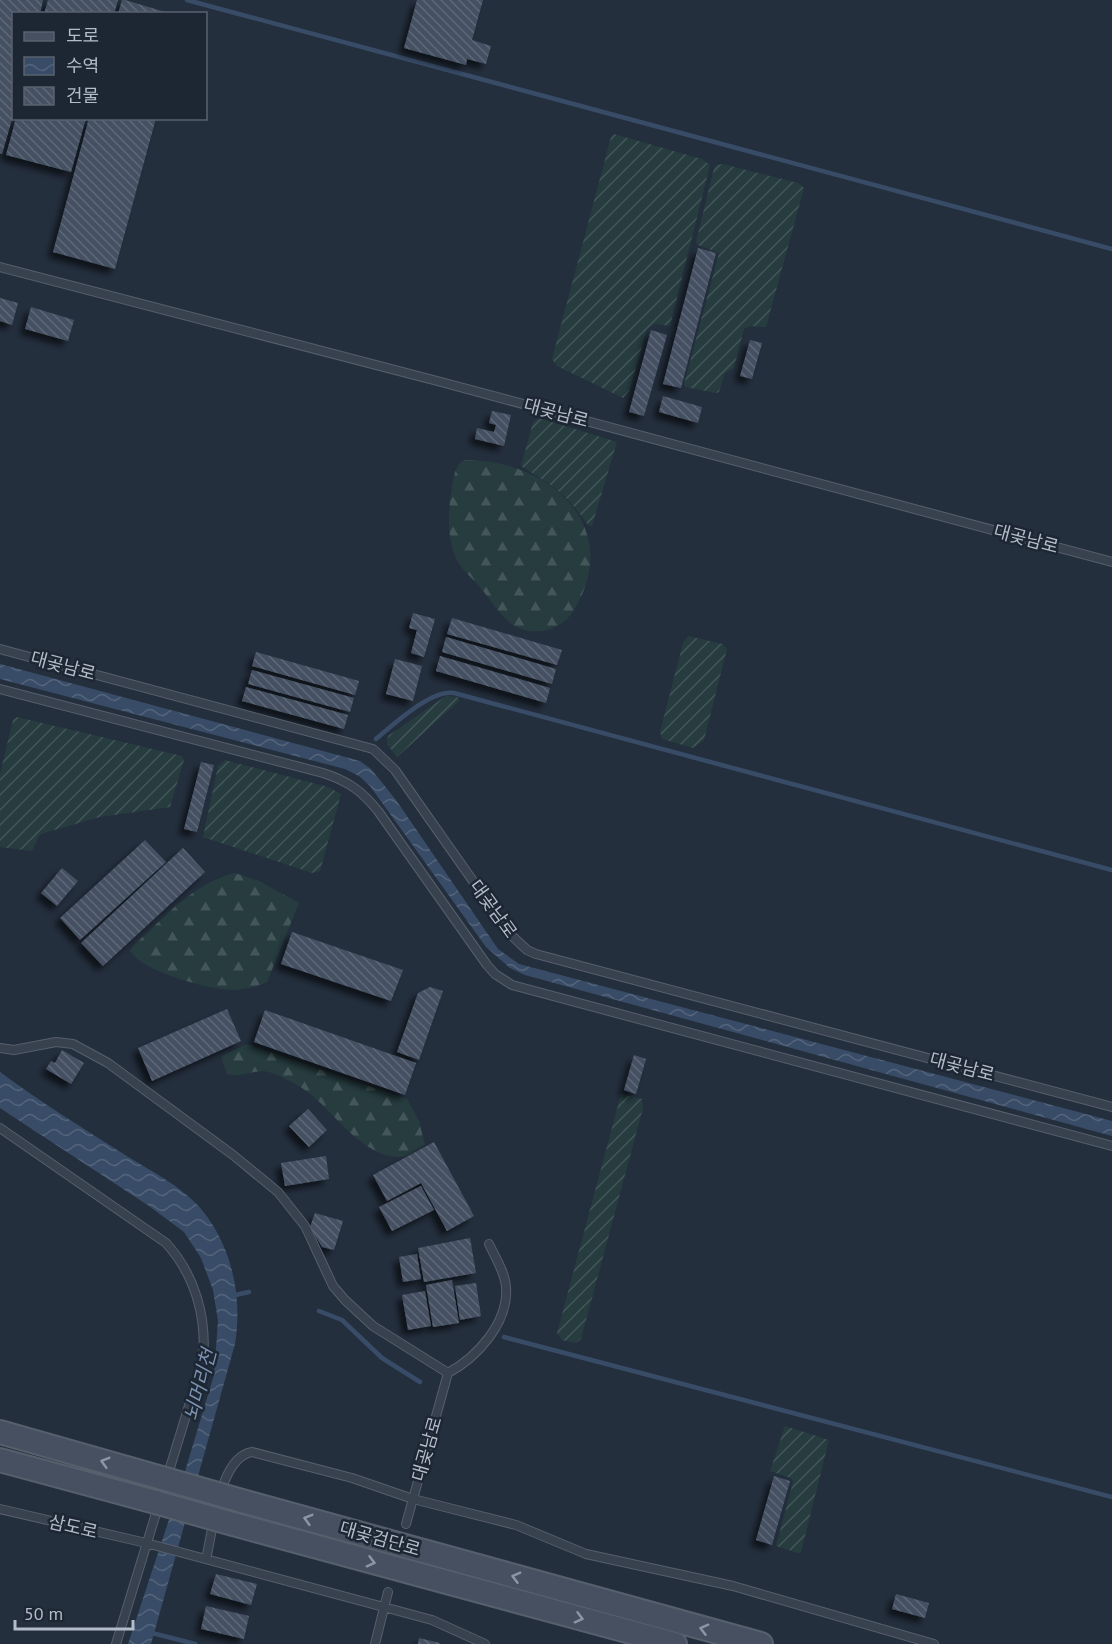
<svg xmlns="http://www.w3.org/2000/svg" width="1112" height="1644" font-family="'PT Sans','Noto Sans KR',sans-serif">
<style>
.forest{fill:url(#forest-firs)}
.garden{fill:url(#garden-furrows)}
.water{fill:url(#water-waves)}
.lines{fill:none;stroke-linecap:round;stroke-linejoin:round}
.stream{stroke:#394c67;stroke-width:4.5}
.building{fill:url(#building-back-hatch);filter:url(#shadow)}
.lane-casing{stroke:#565f6c;stroke-width:10}
.secondary-casing{stroke:#565f6c;stroke-width:26}
.lane{stroke:#38414e;stroke-width:8}
.secondary{stroke:#465061;stroke-width:22}
.secondary-bridge-casing{stroke:#565f6c;stroke-width:26;stroke-linecap:butt}
.secondary-bridge{stroke:#465061;stroke-width:22}
.oneway{stroke:#8e96a5}
.labels{text-anchor:middle;stroke-width:5;stroke-linejoin:round;paint-order:stroke}
.street-label{font-size:18px;fill:#b4bcc9;stroke:#1d2633}
.water-label{font-size:20px;font-style:italic;fill:#7c92b1;stroke:#1d2633}
</style>
<defs>
<pattern id="forest-firs" width="22" height="20" patternUnits="userSpaceOnUse" patternTransform="scale(1.5)"><rect width="22" height="20" fill="#263c3f"/><path d="M5 1l3.5 6h-7zM16 11l3.5 6h-7z" fill="#435659"/></pattern>
<pattern id="garden-furrows" width="10" height="10" patternUnits="userSpaceOnUse" patternTransform="scale(1.5)"><rect width="10" height="10" fill="#263c3f"/><path d="M-1 1l2-2M0 10L10 0M9 11l2-2" fill="none" stroke="#435659"/></pattern>
<pattern id="water-waves" width="16" height="10" patternUnits="userSpaceOnUse" patternTransform="scale(1.5)"><rect width="16" height="10" fill="#394c67"/><path d="M0 5q4-4 8 0t8 0" fill="none" stroke="#53647b"/></pattern>
<pattern id="building-back-hatch" width="6" height="6" patternUnits="userSpaceOnUse" patternTransform="scale(1.5)"><rect width="6" height="6" fill="#455162"/><path d="M-1 5l2 2M0 0l6 6M5-1l2 2" fill="none" stroke="#5d6877"/></pattern>
<filter id="shadow"><feDropShadow dx="-5.5" dy="5.5" stdDeviation="3" flood-color="#0009"/></filter>
</defs>
<rect width="100%" height="100%" fill="#242f3e"/>
<path class="forest" d="M 464,460 C 548,459 625,526 574,610 C 561,633 526,639 507,620 C 496,610 488,596 478,585 C 470,576 459,567 455,556 C 447,535 448,510 452,488 C 453,479 455,465 464,460 Z
M 235,873 L 259,881 L 299,903 L 267,982 C 257,987 242,990 230,990 C 207,989 142,971 130,951 L 133,946 C 165,917 192,884 235,873 Z
M 247,1044 L 407,1099 L 419,1121 L 425,1145 C 418,1149 408,1157 401,1157 C 361,1158 334,1110 305,1090 C 295,1083 283,1077 272,1073 C 256,1067 241,1079 227,1074 L 221,1056 Z"/>
<path class="garden" d="M 614,134 L 702,159 L 710,165 L 670,326 L 654,324 L 647,329 L 629,391 L 623,398 L 557,366 L 552,359 L 611,137 Z
M 723,164 L 798,183 L 804,188 L 766,327 L 750,326 L 744,329 L 734,368 L 725,373 L 719,392 L 716,393 L 685,387 L 684,384 L 719,253 L 698,245 L 696,242 L 714,168 L 716,165 Z
M 539,418 L 617,442 L 592,526 L 588,525 C 564,491 555,488 521,466 L 533,422 Z
M 688,636 L 723,644 L 727,649 L 704,740 L 693,748 L 662,739 L 660,732 L 683,643 Z
M 446,696 L 457,697 L 460,700 L 397,757 L 387,744 L 388,736 Z
M 17,717 L 182,756 L 184,760 L 170,807 L 100,817 L 44,833 L 39,836 L 32,851 L 0,847 L 0,774 L 13,720 Z
M 225,760 L 328,787 L 341,794 L 320,871 L 312,873 L 203,837 L 218,766 Z
M 621,1094 L 642,1099 L 643,1108 L 581,1339 L 576,1343 L 562,1340 L 557,1333 Z
M 785,1426 L 829,1440 L 801,1552 L 798,1553 L 776,1546 L 793,1482 L 791,1478 L 770,1471 Z"/>
<path class="water" d="M 0,664 L 360,761 L 371,769 L 396,800 L 498,949 L 519,964 L 1112,1121 L 1112,1136 L 525,975 L 510,968 L 486,947 L 370,786 L 359,776 L 345,769 L 0,679 Z
M 0,1072 C 39,1101 81,1127 122,1153 C 150,1171 189,1189 208,1218 C 234,1255 242,1301 235,1344 L 151,1644 L 128,1644 L 186,1468 L 214,1375 L 218,1321 L 213,1290 L 201,1258 L 184,1232 L 149,1206 L 0,1108 Z"/>
<g class="lines">
<path class="stream" d="M 187,0 L 1112,249
M 376,739 C 393,725 431,689 454,693 L 1112,870
M 231,1296 L 249,1292
M 319,1311 L 342,1320 L 382,1358 L 420,1382
M 504,1337 L 1112,1497
M 148,1632 L 195,1644"/>
</g>
<path class="building" d="M 0,0 L 43,0 L 40,14 L 14,14 L 14,112 L 2,154 L 0,153 Z
M 48,0 L 118,0 L 114,14 L 44,14 Z
M 122,0 L 125,0 L 172,14 L 118,14 Z
M 417,0 L 483,0 L 472,40 L 491,46 L 486,64 L 467,59 L 466,65 L 404,48 Z
M 16,118 L 86,118 L 71,172 L 6,155 Z
M 89,118 L 156,118 L 115,269 L 53,252 Z
M 698,248 L 716,253 L 681,388 L 663,384 Z
M 0,298 L 18,303 L 12,325 L 0,321 Z
M 31,307 L 74,320 L 68,341 L 25,329 Z
M 651,330 L 667,335 L 644,416 L 629,412 Z
M 750,340 L 762,343 L 752,379 L 740,376 Z
M 663,396 L 702,407 L 698,423 L 659,412 Z
M 492,411 L 511,415 L 504,446 L 475,439 L 477,428 L 494,432 L 496,425 L 489,423 Z
M 413,613 L 435,619 L 424,657 L 411,653 L 417,630 L 409,628 Z
M 452,618 L 562,650 L 557,665 L 447,634 Z
M 446,637 L 556,669 L 552,684 L 442,652 Z
M 256,652 L 359,681 L 355,695 L 252,666 Z
M 440,656 L 550,688 L 546,703 L 436,671 Z
M 395,659 L 422,666 L 413,701 L 386,694 Z
M 252,670 L 354,698 L 350,712 L 248,684 Z
M 246,687 L 348,715 L 344,729 L 242,701 Z
M 201,762 L 214,765 L 197,832 L 184,829 Z
M 145,840 L 166,862 L 80,940 L 60,918 Z
M 183,848 L 205,872 L 103,966 L 81,943 Z
M 62,868 L 78,881 L 57,906 L 41,893 Z
M 292,932 L 403,970 L 391,1001 L 281,964 Z
M 430,987 L 443,991 L 419,1060 L 397,1052 L 418,993 Z
M 227,1009 L 241,1041 L 152,1081 L 138,1048 Z
M 265,1010 L 416,1063 L 405,1095 L 254,1042 Z
M 62,1050 L 84,1063 L 71,1084 L 46,1069 L 51,1061 L 55,1063 Z
M 634,1055 L 646,1059 L 636,1094 L 624,1090 Z
M 308,1109 L 327,1130 L 309,1147 L 289,1126 Z
M 434,1142 L 474,1216 L 447,1231 L 421,1183 L 387,1201 L 373,1175 Z
M 326,1156 L 329,1179 L 285,1186 L 281,1163 Z
M 421,1186 L 434,1210 L 392,1231 L 379,1207 Z
M 315,1213 L 343,1221 L 334,1250 L 322,1247 L 310,1227 Z
M 470,1238 L 476,1273 L 424,1282 L 418,1248 Z
M 417,1254 L 421,1279 L 403,1282 L 399,1257 Z
M 452,1280 L 459,1323 L 433,1327 L 426,1285 Z
M 476,1283 L 481,1316 L 460,1320 L 455,1286 Z
M 425,1291 L 431,1326 L 408,1330 L 402,1295 Z
M 774,1476 L 790,1481 L 772,1545 L 756,1540 Z
M 216,1574 L 257,1584 L 251,1605 L 210,1594 Z
M 896,1594 L 929,1603 L 925,1618 L 892,1609 Z
M 206,1606 L 249,1616 L 244,1639 L 201,1629 Z
M 419,1638 L 440,1643 L 440,1644 L 418,1644 Z"/>
<g class="lines">
<defs>
<path id="lane" d="M 0,267 L 441,382 L 1112,562
M 0,649 L 373,749 L 395,770 L 511,935 L 527,950 L 536,954 L 1112,1107
M 0,689 L 323,773 C 348,781 362,791 378,811 L 487,965 L 495,974 L 512,985 L 1112,1146
M 0,1048 L 14,1050 L 56,1042 L 73,1044 L 108,1063 L 233,1155 L 278,1192 L 305,1226 L 333,1286 L 345,1300 L 373,1326 L 448,1373
M 0,1128 L 166,1243 C 195,1275 207,1317 203,1360 L 116,1644
M 0,1509 L 146,1543 L 432,1620 L 485,1644
M 406,1524 L 448,1373 C 476,1358 509,1323 506,1287 C 505,1272 495,1257 489,1244
M 206,1559 C 213,1531 219,1457 252,1452 L 352,1478 L 413,1499 L 516,1525 L 586,1554 L 733,1586 L 934,1644
M 375,1644 L 388,1592"/>
<path id="secondary" d="M 0,1432 L 162,1478
M 0,1460 L 155,1502
M 242,1501 L 761,1644
M 233,1524 L 675,1644"/>
</defs>
<use href="#lane" class="lane-casing"/>
<use href="#secondary" class="secondary-casing"/>
<use href="#lane" class="lane"/>
<use href="#secondary" class="secondary"/>
<defs>
<path id="secondary-bridge" d="M 162,1478 L 242,1501
M 155,1502 L 233,1524"/>
</defs>
<use href="#secondary-bridge" class="secondary-bridge-casing"/>
<use href="#secondary-bridge" class="secondary-bridge"/>
</g>
<defs><path id="oneway-chevron" d="M-2-3.5L2.5 0L-2 3.5" fill="none" stroke-width="1.6" stroke-linecap="round" stroke-linejoin="round" transform="scale(1.5)"/></defs>
<g class="oneway">
<use href="#oneway-chevron" transform="translate(105 1462) rotate(-164)"/>
<use href="#oneway-chevron" transform="translate(308 1519) rotate(-164)"/>
<use href="#oneway-chevron" transform="translate(371 1562) rotate(15)"/>
<use href="#oneway-chevron" transform="translate(516 1577) rotate(-165)"/>
<use href="#oneway-chevron" transform="translate(579 1618) rotate(15)"/>
<use href="#oneway-chevron" transform="translate(704 1629) rotate(-165)"/>
</g>
<g class="labels">
<g class="street-label">
<text transform="translate(556 413) rotate(15)" y="6">대곶남로</text>
<text transform="translate(1026 539) rotate(15)" y="6">대곶남로</text>
<text transform="translate(63 666) rotate(15)" y="6">대곶남로</text>
<text transform="translate(493 909) rotate(54)" y="6">대곶남로</text>
<text transform="translate(962 1067) rotate(15)" y="6">대곶남로</text>
<text transform="translate(427 1449) rotate(-74)" y="6">대곶남로</text>
<text transform="translate(73 1527) rotate(13)" y="6">삼도로</text>
<text transform="translate(380 1539) rotate(16)" y="6">대곶검단로</text>
</g>
<g class="water-label">
<text transform="translate(200 1385) rotate(-75)" y="7">뇌머리천</text>
</g>
</g>
<rect x="12" y="12" width="195" height="108" fill="#1d2633" stroke="#59626f" stroke-width="1.5"/>
<rect x="24" y="32" width="30" height="9" fill="#465061" stroke="#59626f" stroke-width="1.5"/>
<text x="66" y="42" font-size="18" fill="#b4bcc9">도로</text>
<rect x="24" y="57" width="30" height="18" fill="url(#water-waves)" stroke="#59626f" stroke-width="1.5"/>
<text x="66" y="72" font-size="18" fill="#b4bcc9">수역</text>
<rect x="24" y="87" width="30" height="18" fill="url(#building-back-hatch)" stroke="#59626f" stroke-width="1.5"/>
<text x="66" y="102" font-size="18" fill="#b4bcc9">건물</text>
<path d="M15 1620v9h118v-9" fill="none" stroke="#b4bcc9" stroke-width="3"/>
<text x="24" y="1620" font-size="18" fill="#b4bcc9" stroke="#1d2633" stroke-width="4.5" paint-order="stroke">50 m</text>
</svg>
